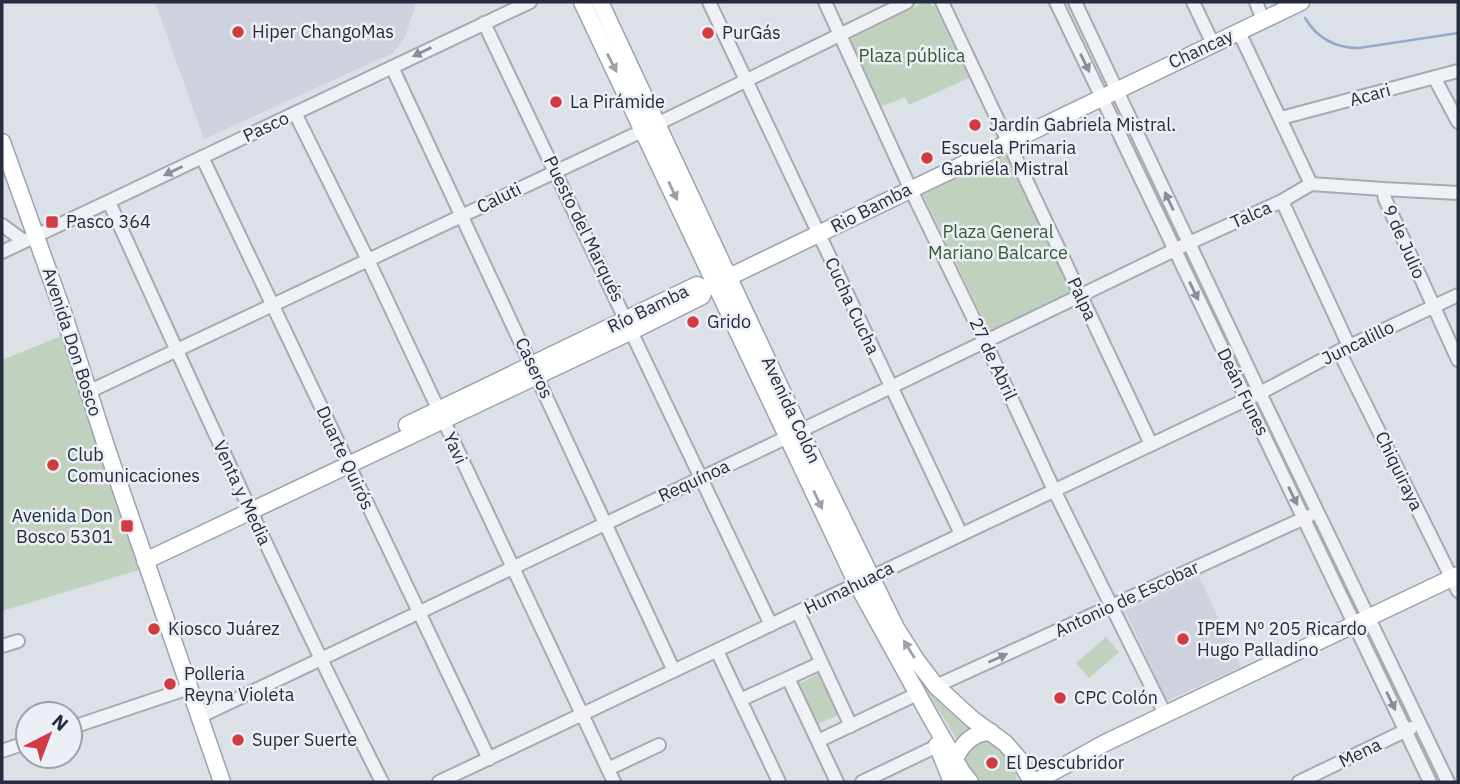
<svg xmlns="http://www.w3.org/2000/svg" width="1460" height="784" font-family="'IBM Plex Sans',sans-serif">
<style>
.built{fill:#ced2dc}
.green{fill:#c0d1bd}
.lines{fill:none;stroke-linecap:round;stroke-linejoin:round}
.stream{stroke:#96a9c9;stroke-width:2.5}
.minor-casing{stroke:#a5aab4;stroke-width:16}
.major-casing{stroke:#9ba2b3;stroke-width:19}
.minor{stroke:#eff1f5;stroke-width:12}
.major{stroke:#fff;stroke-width:16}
.oneway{fill:#8a8e9a}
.oneway2{fill:#9da0a8}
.poi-dot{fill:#d33b42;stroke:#eceff5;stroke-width:2.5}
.labels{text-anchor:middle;stroke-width:5;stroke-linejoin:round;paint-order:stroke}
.poi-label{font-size:18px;fill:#262c3e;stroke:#eceff5;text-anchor:start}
.street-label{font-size:18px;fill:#262c3e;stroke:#eceff5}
.park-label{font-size:18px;fill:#365a32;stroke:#eceff5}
</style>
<rect width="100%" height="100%" fill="#dce0e7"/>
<path class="built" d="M 155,2 L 413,2 L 415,7 L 405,37 L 393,53 L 204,139 Z
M 1199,576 L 1241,667 L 1167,701 L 1125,611 Z"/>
<path class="green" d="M 923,3 L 929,3 L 935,7 L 969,78 L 909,105 L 905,97 L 880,107 L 850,39 Z
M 1006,150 L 1075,294 L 991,335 L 921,191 Z
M 61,336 L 139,570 L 2,611 L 2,360 Z
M 1106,637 L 1119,652 L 1089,678 L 1076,663 Z
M 915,671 L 974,728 L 965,732 L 957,740 Z
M 820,673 L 840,714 L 816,725 L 797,685 Z
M 991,738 L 1017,769 L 1016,782 L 983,782 C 958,760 959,749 991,738 Z"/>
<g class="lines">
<path class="stream" d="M 1305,18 C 1317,38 1336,48 1359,48 L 1458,33"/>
<defs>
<path id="minor" d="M 709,2 L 961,534
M 825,2 L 910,188 L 985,342 L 1054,490 L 1165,714
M 942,2 L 1151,444
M 1056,2 L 1430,782
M 1075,2 L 1260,393 L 1448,782
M 1193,2 L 1213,44
M 1256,2 L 1263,20
M 484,23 L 771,625
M 1239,32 L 1311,184 L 1383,189 L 1385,199 L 1458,360
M 392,67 L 674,671
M 1435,79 L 1458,122
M 295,113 L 368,260 L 614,782
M 1281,118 L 1458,71
M 202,157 L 489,759
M 1383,189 L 1458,193
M 1282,201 L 1349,346
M 109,202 C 198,396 285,591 382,782
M 2,225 L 24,241
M 2,252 L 530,2
M 1339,351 L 1458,591
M 90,391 L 657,124 L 907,2
M 798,612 L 851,726
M 2,646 L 18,641
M 717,651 L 779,782
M 788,678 L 837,782
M 936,686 L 1309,516
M 740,700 L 821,663
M 199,717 L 775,443 L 1189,243 L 1282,201 L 1311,184
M 70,728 L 189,688
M 818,741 L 917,694
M 2,751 L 28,742
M 608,769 L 659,745
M 439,782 L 1260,393 L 1339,351 L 1458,295
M 862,782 L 937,746 L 943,751
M 1299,782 L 1411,728"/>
<path id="major" d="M 582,2 L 857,584 L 931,718 L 962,772 L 970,782
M 600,2 L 816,464 L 896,628 L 917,661 L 936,686 L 972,719 L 1005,743 L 1019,759 L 1032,782
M 2,142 L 63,312 L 107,449 L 222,782
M 704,289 L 1301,2
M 407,425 L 697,285 L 704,289
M 145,561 L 632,331 L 702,296 L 704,289
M 937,745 L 952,782
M 951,767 C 959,749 969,732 991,732
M 1035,782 L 1105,743 L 1458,575"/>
</defs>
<use href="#minor" class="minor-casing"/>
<use href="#major" class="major-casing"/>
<use href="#minor" class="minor"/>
<use href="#major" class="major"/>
</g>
<defs><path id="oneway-solid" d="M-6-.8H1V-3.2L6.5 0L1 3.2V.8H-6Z" transform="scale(1.75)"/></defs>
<g class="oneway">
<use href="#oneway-solid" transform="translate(422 52) rotate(154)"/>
<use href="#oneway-solid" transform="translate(1085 63) rotate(64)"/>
<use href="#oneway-solid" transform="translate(173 171) rotate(154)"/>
<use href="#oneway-solid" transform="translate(1169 201) rotate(-115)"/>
<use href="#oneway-solid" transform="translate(1194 291) rotate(64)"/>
<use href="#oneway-solid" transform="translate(1293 496) rotate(64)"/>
<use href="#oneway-solid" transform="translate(998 658) rotate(-24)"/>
<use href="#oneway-solid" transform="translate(1391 701) rotate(64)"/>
</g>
<g class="oneway2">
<use href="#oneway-solid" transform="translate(612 63) rotate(63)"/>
<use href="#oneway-solid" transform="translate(673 191) rotate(65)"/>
<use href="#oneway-solid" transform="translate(818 500) rotate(65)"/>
<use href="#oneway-solid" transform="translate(909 649) rotate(-122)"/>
</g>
<g class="poi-dot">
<circle cx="238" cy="32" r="7"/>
<circle cx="708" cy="33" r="7"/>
<circle cx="556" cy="102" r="7"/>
<circle cx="975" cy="125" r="7"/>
<circle cx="927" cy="158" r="7"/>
<rect x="45" y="215" width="14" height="14" rx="3.5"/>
<circle cx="693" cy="322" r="7"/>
<circle cx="53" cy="465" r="7"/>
<rect x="120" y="519" width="14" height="14" rx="3.5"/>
<circle cx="154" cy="629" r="7"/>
<circle cx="1183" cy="639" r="7"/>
<circle cx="170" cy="684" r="7"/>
<circle cx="1060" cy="698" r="7"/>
<circle cx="238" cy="740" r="7"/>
<circle cx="992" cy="763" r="7"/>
</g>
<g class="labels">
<g class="poi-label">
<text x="252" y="38">Hiper ChangoMas</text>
<text x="722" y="39">PurGás</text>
<text x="570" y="108">La Pirámide</text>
<text x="989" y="131">Jardín Gabriela Mistral.</text>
<text x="941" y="154">Escuela Primaria<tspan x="941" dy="21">Gabriela Mistral</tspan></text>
<text x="66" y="228">Pasco 364</text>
<text x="707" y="328">Grido</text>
<text x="67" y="461">Club<tspan x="67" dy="21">Comunicaciones</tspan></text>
<text x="113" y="522" text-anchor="end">Avenida Don<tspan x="113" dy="21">Bosco 5301</tspan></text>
<text x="168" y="635">Kiosco Juárez</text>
<text x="1197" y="635">IPEM Nº 205 Ricardo<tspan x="1197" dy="21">Hugo Palladino</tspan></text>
<text x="184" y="680">Polleria<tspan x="184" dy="21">Reyna Violeta</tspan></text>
<text x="1074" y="704">CPC Colón</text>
<text x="252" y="746">Super Suerte</text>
<text x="1006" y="769">El Descubridor</text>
</g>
<g class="street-label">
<text transform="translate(1201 49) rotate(-25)" y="6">Chancay</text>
<text transform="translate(1370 95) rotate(-15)" y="6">Acari</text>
<text transform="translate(266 127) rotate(-25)" y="6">Pasco</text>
<text transform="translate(499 198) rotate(-26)" y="6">Caluti</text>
<text transform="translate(871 208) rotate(-27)" y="6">Rio Bamba</text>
<text transform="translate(1251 215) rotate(-24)" y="6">Talca</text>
<text transform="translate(584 229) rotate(64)" y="6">Puesto del Marqués</text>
<text transform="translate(1404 242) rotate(66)" y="6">9 de Julio</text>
<text transform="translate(1082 299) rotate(65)" y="6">Palpa</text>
<text transform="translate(852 306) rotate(65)" y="6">Cucha Cucha</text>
<text transform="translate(648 309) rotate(-26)" y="6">Río Bamba</text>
<text transform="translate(72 342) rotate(72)" y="6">Avenida Don Bosco</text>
<text transform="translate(1358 343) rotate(-26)" y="6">Juncalillo</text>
<text transform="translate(993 359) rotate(65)" y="6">27 de Abril</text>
<text transform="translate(534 368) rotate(65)" y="6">Caseros</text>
<text transform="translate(1243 392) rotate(64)" y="6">Deán Funes</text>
<text transform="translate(791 410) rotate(65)" y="6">Avenida Colón</text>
<text transform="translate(455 448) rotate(65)" y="6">Yavi</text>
<text transform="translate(345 458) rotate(65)" y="6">Duarte Quirós</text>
<text transform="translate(1399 471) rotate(64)" y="6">Chiquiraya</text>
<text transform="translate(694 481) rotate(-25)" y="6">Requínoa</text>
<text transform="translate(242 493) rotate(65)" y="6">Venta y Media</text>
<text transform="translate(849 588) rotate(-26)" y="6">Humahuaca</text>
<text transform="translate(1127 599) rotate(-25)" y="6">Antonio de Escobar</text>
<text transform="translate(1360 753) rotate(-26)" y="6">Mena</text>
</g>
<g class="park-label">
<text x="912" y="62">Plaza pública</text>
<text x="998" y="238">Plaza General<tspan x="998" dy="21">Mariano Balcarce</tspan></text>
</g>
</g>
<rect width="1460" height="784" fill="none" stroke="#262c3e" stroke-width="7"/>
<g transform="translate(49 735) rotate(42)"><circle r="33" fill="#eceff5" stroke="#9da1ac" stroke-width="2"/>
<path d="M0-5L12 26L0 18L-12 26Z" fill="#d33b42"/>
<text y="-10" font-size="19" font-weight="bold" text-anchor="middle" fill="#262c3e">N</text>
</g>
</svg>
